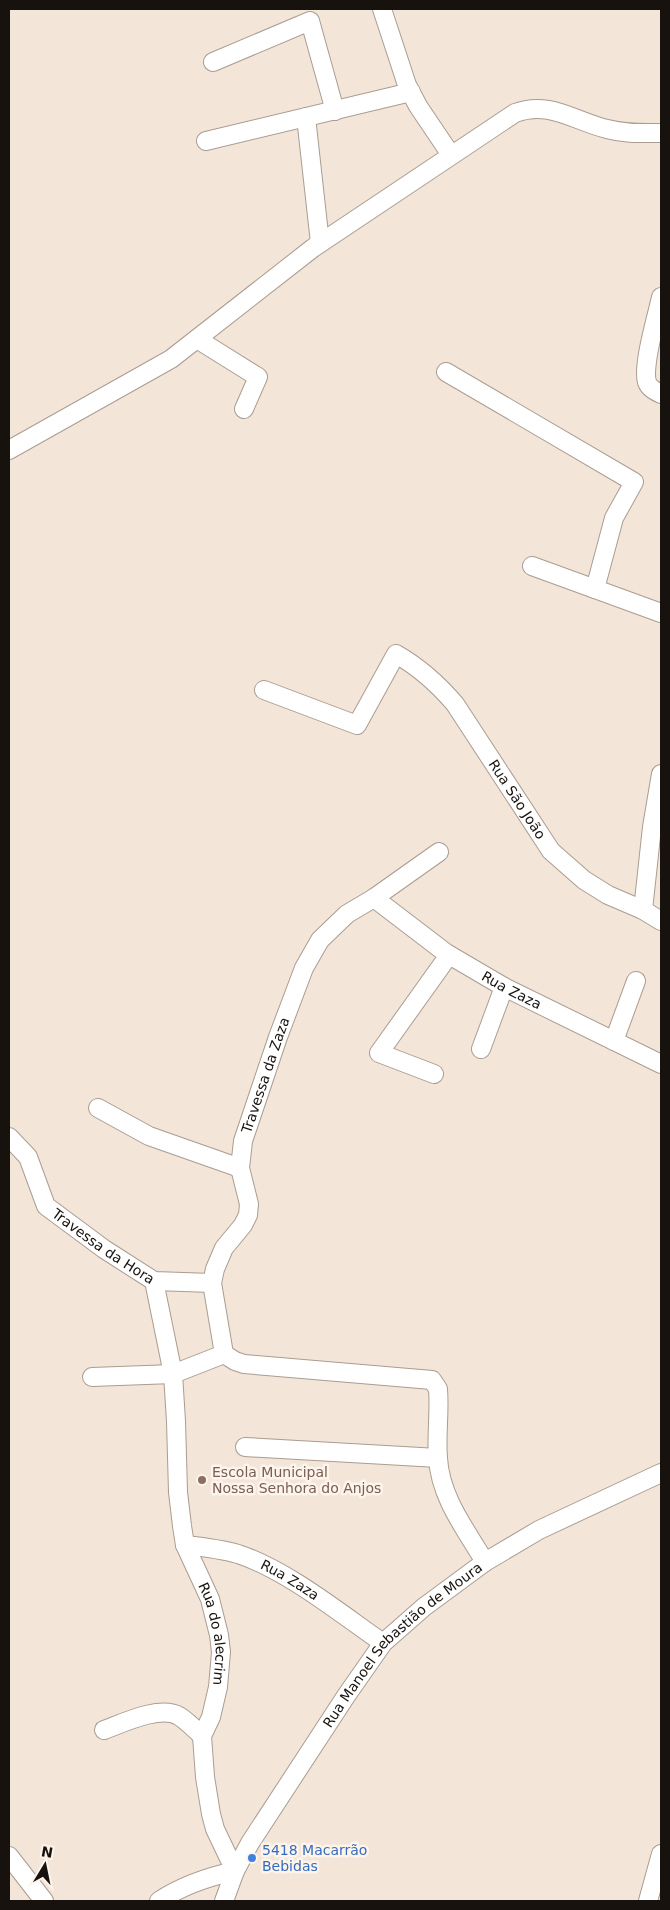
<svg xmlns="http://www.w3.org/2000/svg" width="670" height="1910" font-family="'DejaVu Sans',sans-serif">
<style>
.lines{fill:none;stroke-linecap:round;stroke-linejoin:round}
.minor-casing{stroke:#aa9c91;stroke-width:20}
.minor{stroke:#fff;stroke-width:18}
.education-dot{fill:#8d6e63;stroke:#fdf4ec;stroke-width:2}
.shop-dot{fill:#3f7fe0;stroke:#fdf4ec;stroke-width:2}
.labels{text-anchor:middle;stroke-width:5;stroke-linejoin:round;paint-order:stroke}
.street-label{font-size:14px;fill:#17120e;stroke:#fdf4ec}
.education-label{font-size:14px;fill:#785e54;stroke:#fdf4ec;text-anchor:start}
.shop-label{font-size:14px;fill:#366cbe;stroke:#fdf4ec;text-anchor:start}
</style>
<rect width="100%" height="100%" fill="#f4e5d9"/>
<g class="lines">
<defs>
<g id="minor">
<path d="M 382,9 L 407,85 L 418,106 L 451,155"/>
<path d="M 213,62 L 310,21 L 335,111"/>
<path d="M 306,117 L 320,243"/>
<path d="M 206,141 L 411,92"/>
<path d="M 661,297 C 657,316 642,365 647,382 C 649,388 655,391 661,394"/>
<path d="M 197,339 L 258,377 L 244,409"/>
<path d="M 446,372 L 634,482 L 614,518 L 595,589"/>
<path d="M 9,450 L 171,359 L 313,248 L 515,113 C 549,100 574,121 607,129 C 625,134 643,133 661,133"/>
<path d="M 532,566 L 661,613"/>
<path id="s1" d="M 264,690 L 357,725 L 396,654 C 419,667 437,683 455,704 L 551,851 L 584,880 L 608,895 L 643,910 L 661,921"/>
<path id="s2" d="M 374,898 L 446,953 L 504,987 L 661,1064"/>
<path d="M 643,910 L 652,827 L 661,774"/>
<path d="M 614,1041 L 636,981"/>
<path d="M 481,1049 L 504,987"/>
<path d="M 434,1074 L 379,1053 L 449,955"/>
<path d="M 98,1108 L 149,1136 L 240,1168"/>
<path id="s3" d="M 9,1137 L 28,1157 L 46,1206 L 104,1249 L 154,1281 L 212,1283"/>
<path id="s4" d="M 154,1281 L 173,1374 L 176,1421 L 178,1492 L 182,1526 L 185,1545 L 210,1599 L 219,1635 L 221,1652 L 218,1687 L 211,1717 L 202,1736 L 205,1777 L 211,1814 L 215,1829 L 235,1871 C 207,1877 183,1885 159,1901"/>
<path id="s5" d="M 224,1354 L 212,1283 L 215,1269 L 224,1248 L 243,1225 L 248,1215 L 249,1204 L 240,1168 L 243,1141 L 278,1037 L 304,968 L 320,940 L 347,914 L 374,898 L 439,852"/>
<path d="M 224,1354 L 235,1361 L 244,1364 L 432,1380 L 438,1389 C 440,1412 436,1435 438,1458 C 440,1497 466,1530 485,1562"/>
<path d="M 92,1377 L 173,1374 L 224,1354"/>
<path d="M 245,1447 L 438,1458"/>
<path id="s6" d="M 185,1545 C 203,1547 221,1549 238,1554 C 287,1570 341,1614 383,1643"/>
<path d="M 104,1730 C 123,1723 160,1705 179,1716 C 187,1721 195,1729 202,1736"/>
<path d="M 9,1856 L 44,1901"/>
<path id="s7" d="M 224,1901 L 235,1871 L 250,1843 L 346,1696 L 383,1643 L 424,1607 L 485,1562 L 539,1530 L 661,1473"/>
<path d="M 648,1901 L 661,1854"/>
</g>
</defs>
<use href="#minor" class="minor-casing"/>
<use href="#minor" class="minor"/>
</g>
<circle class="education-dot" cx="202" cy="1480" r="5"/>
<circle class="shop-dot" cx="252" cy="1858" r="5"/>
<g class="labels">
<g class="street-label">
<text dy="5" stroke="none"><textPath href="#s1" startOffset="372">Rua São João</textPath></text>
<text dy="5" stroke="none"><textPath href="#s2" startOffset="166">Rua Zaza</textPath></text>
<text dy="5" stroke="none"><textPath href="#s5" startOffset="295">Travessa da Zaza</textPath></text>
<text dy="5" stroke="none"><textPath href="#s3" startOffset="150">Travessa da Hora</textPath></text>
<text dy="5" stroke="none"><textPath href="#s6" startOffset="112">Rua Zaza</textPath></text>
<text dy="5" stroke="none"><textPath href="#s4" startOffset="361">Rua do alecrim</textPath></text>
<text dy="5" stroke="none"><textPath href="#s7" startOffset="316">Rua Manoel Sebastião de Moura</textPath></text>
</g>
<g class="education-label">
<text x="212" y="1477">Escola Municipal<tspan x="212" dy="16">Nossa Senhora do Anjos</tspan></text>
</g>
<g class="shop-label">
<text x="262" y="1855">5418 Macarrão<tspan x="262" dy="16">Bebidas</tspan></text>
</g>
</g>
<rect width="670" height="1910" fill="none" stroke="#17120e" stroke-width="20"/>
<g transform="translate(45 1865) rotate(10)" stroke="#fdf4ec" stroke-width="4" paint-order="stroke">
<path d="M0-4L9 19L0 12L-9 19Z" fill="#17120e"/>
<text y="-8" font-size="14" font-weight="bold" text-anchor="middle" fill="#17120e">N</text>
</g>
</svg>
